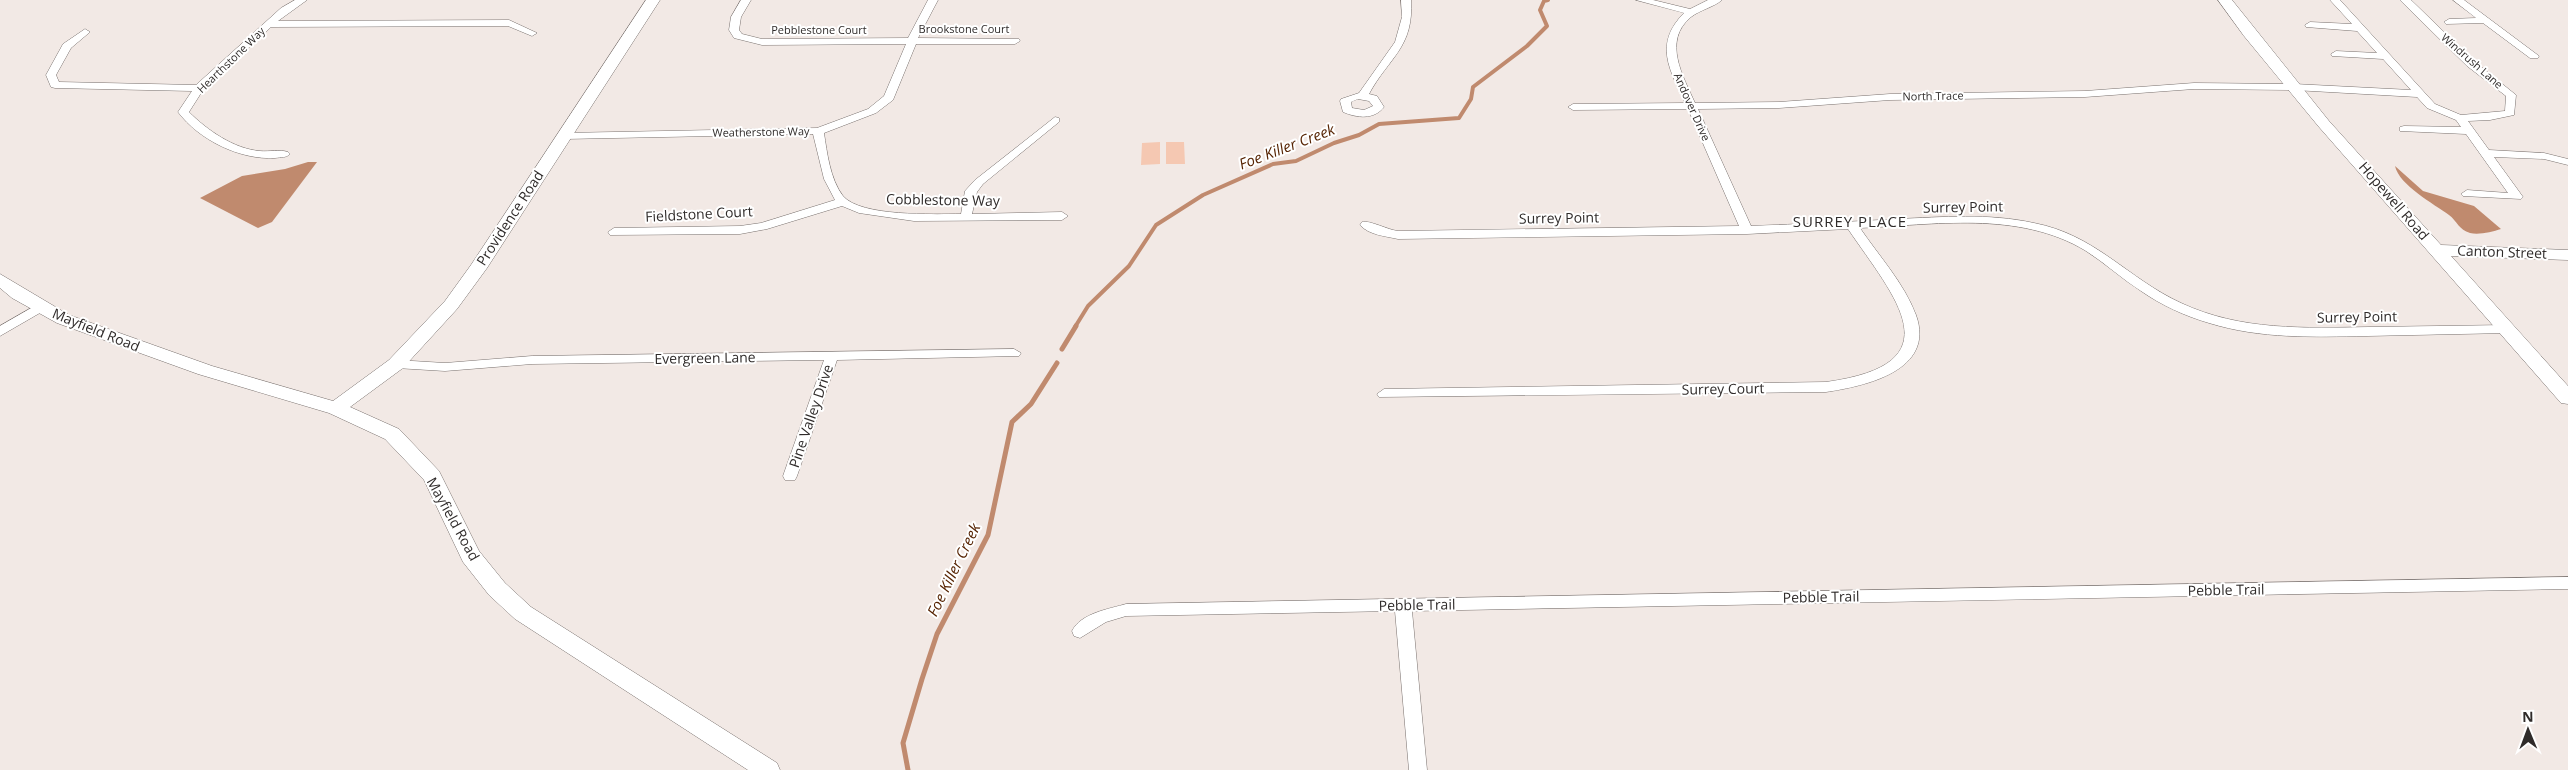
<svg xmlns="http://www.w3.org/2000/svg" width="2568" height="770" font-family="'Open Sans',sans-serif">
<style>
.green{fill:#f5c8b2}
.water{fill:#c08a6e}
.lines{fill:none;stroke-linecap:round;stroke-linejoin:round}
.stream-far1{stroke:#c08a6e;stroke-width:4}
.stream{stroke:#c08a6e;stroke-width:5}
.street-casing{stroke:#79716e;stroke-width:1}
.secondary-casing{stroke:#79716e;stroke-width:1}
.street{fill:#fff;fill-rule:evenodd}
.secondary{fill:#fff;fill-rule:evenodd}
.labels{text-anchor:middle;stroke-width:4;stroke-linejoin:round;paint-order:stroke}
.far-street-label{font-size:11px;fill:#2f2b2a;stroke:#fff}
.street-label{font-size:14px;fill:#2f2b2a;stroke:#fff}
.water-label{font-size:15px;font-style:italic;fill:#562302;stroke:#fff}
.neighbourhood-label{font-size:15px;letter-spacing:1px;fill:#2f2b2a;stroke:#fff}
</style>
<rect width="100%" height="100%" fill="#f2e9e5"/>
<path class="green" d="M 1160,142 L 1160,164 L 1141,165 L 1142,143 Z
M 1166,142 L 1184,142 L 1185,164 L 1166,164 Z"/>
<path class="water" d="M 308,162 L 317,162 L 272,222 L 258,228 L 200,198 L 242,176 L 285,169 Z
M 2395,166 L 2423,191 L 2474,206 L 2501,229 C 2492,232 2479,235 2470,233 C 2459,230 2457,221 2449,215 C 2434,204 2399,185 2395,166 Z"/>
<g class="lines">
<path class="stream-far1" d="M 1075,327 L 1088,306 L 1129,266 L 1156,225 L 1203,195 L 1273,164 L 1296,161 L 1334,143 L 1359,135 L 1379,124 L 1459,118 L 1471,99 L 1473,87 L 1527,46 L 1547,26 L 1540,10 L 1544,1 L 1548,0"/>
<path class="stream" d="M 1062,349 L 1076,326
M 908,770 L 903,743 L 922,679 L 937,634 L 988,535 L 1012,422 L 1031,404 L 1057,363"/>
<defs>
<path id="street" d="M 295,0 L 307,0 L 278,21 L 509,20 L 537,33 L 532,36 L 508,26 L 271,27 L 203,90 L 189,112 C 207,130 234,149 260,151 C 270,152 279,149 288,152 L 290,154 C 286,158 281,157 275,158 C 240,160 199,140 178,112 L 192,91 L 55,88 L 51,87 L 46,75 L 63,44 L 85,29 L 90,32 L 71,48 L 56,75 L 59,82 L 196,85 L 281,8 Z
M 741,0 L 751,0 L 741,17 L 739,30 L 742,34 L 762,39 L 908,38 L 928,0 L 938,0 L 918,38 L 1019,39 L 1020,41 L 1015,44 L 916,44 L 893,100 L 876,113 L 824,133 C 827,152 830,179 843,196 C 861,217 934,214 961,214 L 965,191 L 975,180 L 1055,117 L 1059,118 L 1059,122 L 983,184 L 977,192 L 972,214 L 1062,212 L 1068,216 L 1062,220 L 914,221 L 859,213 L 842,206 L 767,229 L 740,234 L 610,235 L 608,232 L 614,228 L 740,226 L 761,223 L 835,200 L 824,179 L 813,134 L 564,139 L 558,136 L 564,133 L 817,128 L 868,109 L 884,96 L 906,44 L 762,45 L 734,38 L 729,30 L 731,17 Z
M 1401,0 L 1411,0 C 1414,48 1389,57 1369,94 L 1377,96 L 1384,107 C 1374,120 1357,118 1343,112 L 1340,101 L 1341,99 L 1359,93 L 1395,42 L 1402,17 ZM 1358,99 L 1369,101 L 1373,106 L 1364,110 L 1352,108 L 1351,102 Z
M 1636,0 L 1653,0 L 1690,9 L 1708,0 L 1722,0 C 1714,7 1700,10 1691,17 C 1662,41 1683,76 1695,103 L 1779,102 L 1890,94 L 2085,91 L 2194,83 L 2294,84 L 2411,90 L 2383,59 L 2332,56 L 2331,54 L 2336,51 L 2377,53 L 2357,31 L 2306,27 L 2305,25 L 2310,22 L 2352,24 L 2330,0 L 2340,0 L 2435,104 L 2461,115 L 2505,111 L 2506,96 L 2467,66 L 2400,0 L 2411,0 L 2475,62 L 2516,95 L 2514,115 L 2490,120 L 2468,121 L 2489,150 L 2544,153 L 2568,159 L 2568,165 L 2544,159 L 2494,157 L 2523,197 L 2521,199 L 2463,196 L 2461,194 L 2467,190 L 2508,193 L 2466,134 L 2400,131 L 2400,127 L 2404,126 L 2461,127 L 2456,120 L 2427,108 L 2417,97 L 2294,90 L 2194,89 L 2085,97 L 1890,100 L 1779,108 L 1698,109 L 1751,226 C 1800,224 1848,222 1897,219 C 1943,217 1988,213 2034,223 C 2096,235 2127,278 2181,303 C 2241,331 2305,328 2369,327 C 2415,326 2461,326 2507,325 L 2514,329 L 2507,333 C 2460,334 2414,335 2367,336 C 2313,337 2261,339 2209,323 C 2185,316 2161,305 2141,291 C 2122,279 2105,263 2086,251 C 2019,210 1933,225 1860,228 C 1879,256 1904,283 1916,315 C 1936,371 1865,386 1826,392 L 1379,397 L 1377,394 L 1384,389 L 1826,382 C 1957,364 1895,298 1848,229 L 1747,234 L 1398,239 C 1385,236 1369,235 1360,225 L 1362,222 C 1370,220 1388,230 1398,231 L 1739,226 L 1688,109 L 1573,110 L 1568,107 L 1573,104 L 1685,103 C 1670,70 1653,44 1684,13 Z
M 2453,0 L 2464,0 L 2539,56 L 2538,58 L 2530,58 L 2483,23 L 2446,24 L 2444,22 L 2449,19 L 2476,18 Z
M 40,303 L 46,307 L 45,310 L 0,336 L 0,326 Z
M 1014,349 L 1021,353 L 1019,356 L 837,360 L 797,476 L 795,480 L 785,480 L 783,476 L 824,360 L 532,364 L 445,371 L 396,368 L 389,364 L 396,360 L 445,363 L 532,356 Z
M 2568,577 L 2568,589 L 1412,611 L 1427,770 L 1409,770 L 1395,611 L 1126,616 L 1106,622 L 1080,638 L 1074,636 L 1072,631 C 1081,613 1109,609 1126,604 Z"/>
<path id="secondary" d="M 646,0 L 660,0 L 487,268 L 457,309 L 403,368 L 350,407 L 399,429 L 439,471 L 479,551 L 505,583 L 531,607 L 777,763 L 780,770 L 748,770 L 515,619 L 489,595 L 463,562 L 424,480 L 385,439 L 329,413 L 198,374 L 57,323 L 12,298 L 0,288 L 0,274 L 69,315 L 212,366 L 333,401 L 389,360 L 445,301 L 471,265 Z
M 2218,0 L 2232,0 L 2329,121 L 2441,245 L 2568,250 L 2568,260 L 2451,256 L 2568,386 L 2568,404 L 2561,403 L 2319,127 L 2244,36 Z"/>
</defs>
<use href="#street" class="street-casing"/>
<use href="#secondary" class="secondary-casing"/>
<use href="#street" class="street"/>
<use href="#secondary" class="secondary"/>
</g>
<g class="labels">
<g class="far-street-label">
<text x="964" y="33">Brookstone Court</text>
<text x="819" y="34">Pebblestone Court</text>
<text transform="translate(231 60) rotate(-44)" y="4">Hearthstone Way</text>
<text transform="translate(2472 61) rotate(41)" y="4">Windrush Lane</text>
<text transform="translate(1933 96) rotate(-1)" y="4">North Trace</text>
<text transform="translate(1692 107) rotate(66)" y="4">Andover Drive</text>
<text transform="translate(761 132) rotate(-1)" y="4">Weatherstone Way</text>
</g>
<g class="street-label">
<text transform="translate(943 200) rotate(1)" y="5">Cobblestone Way</text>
<text transform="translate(2394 201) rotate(49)" y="5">Hopewell Road</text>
<text transform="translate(1963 207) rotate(-1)" y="5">Surrey Point</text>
<text transform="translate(699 214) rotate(-3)" y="5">Fieldstone Court</text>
<text transform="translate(510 218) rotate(-57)" y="5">Providence Road</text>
<text transform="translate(1559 218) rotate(-1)" y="5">Surrey Point</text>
<text transform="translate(2502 252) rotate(2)" y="5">Canton Street</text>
<text transform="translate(2357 317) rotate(-1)" y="5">Surrey Point</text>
<text transform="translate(96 330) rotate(22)" y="5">Mayfield Road</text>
<text transform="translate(705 358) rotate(-1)" y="5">Evergreen Lane</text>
<text transform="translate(1723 389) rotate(-1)" y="5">Surrey Court</text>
<text transform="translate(811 416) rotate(-71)" y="5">Pine Valley Drive</text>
<text transform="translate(453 519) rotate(61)" y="5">Mayfield Road</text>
<text transform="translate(2226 590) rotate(-1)" y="5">Pebble Trail</text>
<text transform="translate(1821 597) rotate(-1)" y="5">Pebble Trail</text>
<text transform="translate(1417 605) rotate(-1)" y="5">Pebble Trail</text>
</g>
<g class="water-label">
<text transform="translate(1287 147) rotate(-21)" y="5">Foe Killer Creek</text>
<text transform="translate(954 570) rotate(-64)" y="5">Foe Killer Creek</text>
</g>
<g class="neighbourhood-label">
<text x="1850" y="227">SURREY PLACE</text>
</g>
</g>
<g transform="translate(2528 730) rotate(359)" stroke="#ffffff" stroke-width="4" paint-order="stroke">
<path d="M0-4L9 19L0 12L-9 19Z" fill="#2f2b2a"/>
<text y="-8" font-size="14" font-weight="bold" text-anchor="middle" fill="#2f2b2a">N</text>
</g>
</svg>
